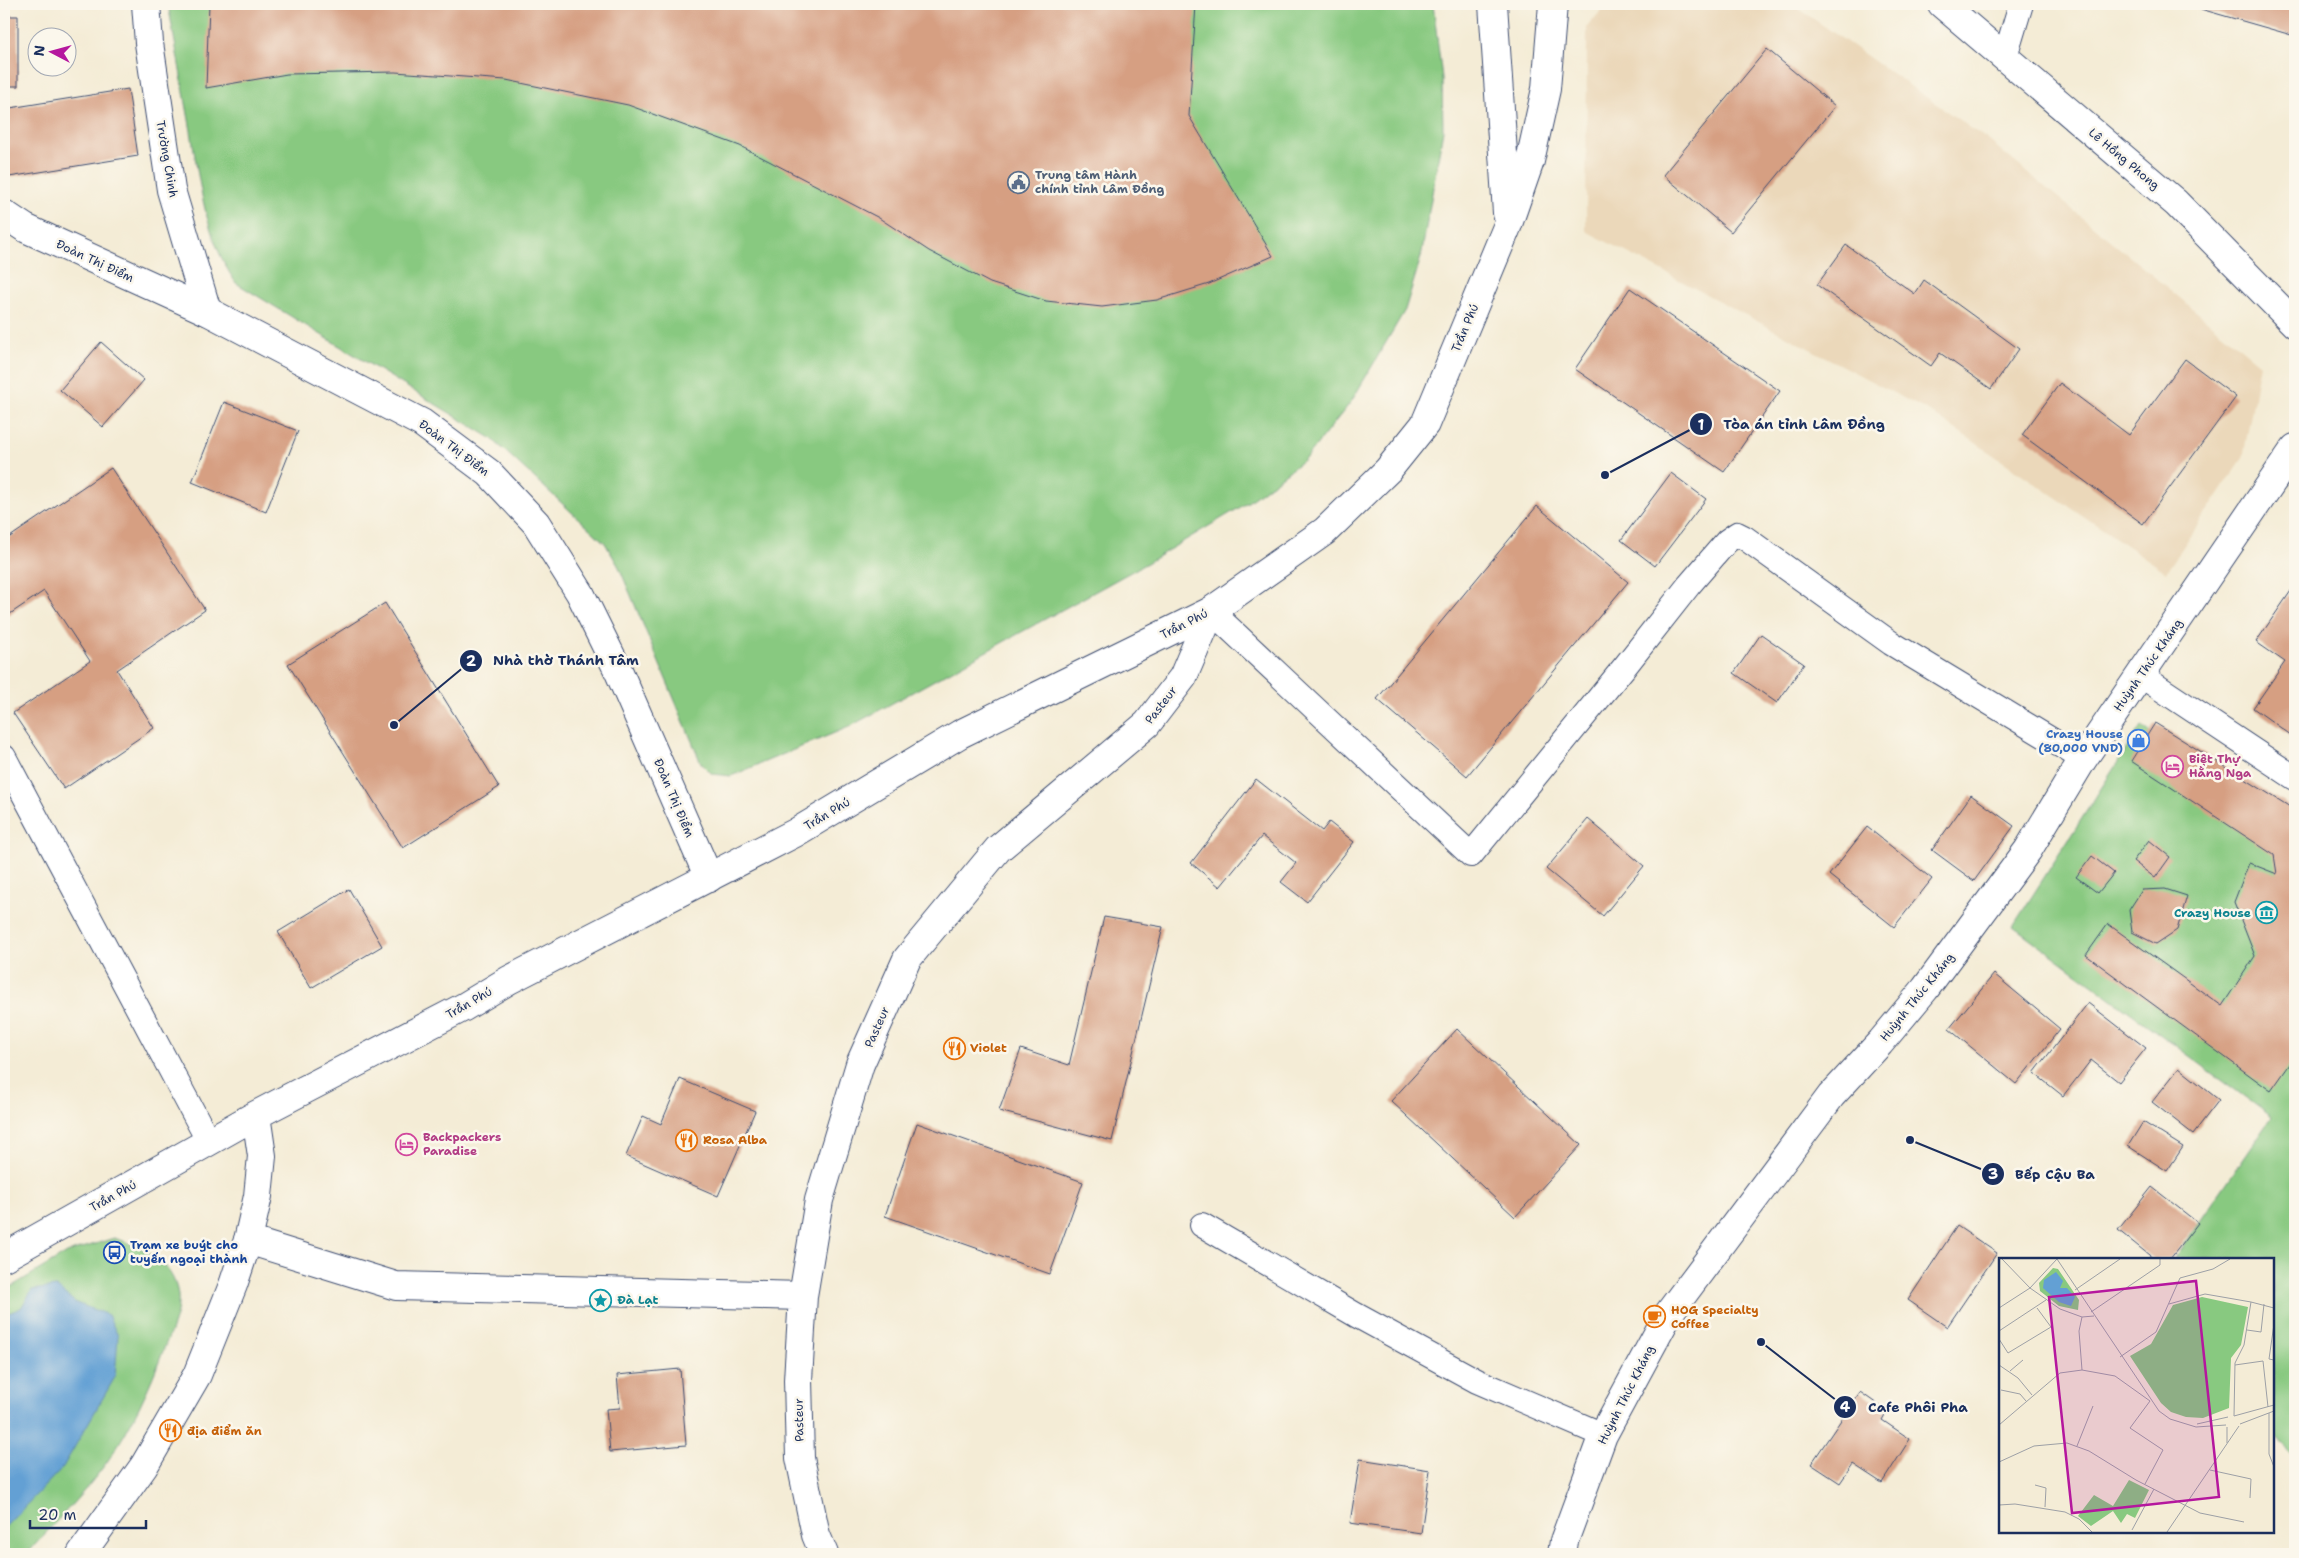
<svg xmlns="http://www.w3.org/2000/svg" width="2299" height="1558" font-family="'Shantell Sans',sans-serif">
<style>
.built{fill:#ebd8ba}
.green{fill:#88c980;stroke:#527c6f}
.water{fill:#63a0d4;stroke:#3f6899}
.building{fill:#d69f82}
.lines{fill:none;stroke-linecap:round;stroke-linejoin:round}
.service-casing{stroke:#3c4b70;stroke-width:26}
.minor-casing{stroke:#3c4b70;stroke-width:30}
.tertiary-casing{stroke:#3c4b70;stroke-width:30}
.primary-casing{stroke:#3c4b70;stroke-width:30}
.service{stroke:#fff;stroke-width:24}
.minor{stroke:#fff;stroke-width:28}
.tertiary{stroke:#fff;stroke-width:28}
.primary{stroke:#fff;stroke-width:28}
.labels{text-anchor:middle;stroke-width:5;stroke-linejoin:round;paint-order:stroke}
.street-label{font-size:12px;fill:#1b2f5e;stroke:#fbf7ec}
.service-label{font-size:12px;font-weight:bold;fill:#4e5e75;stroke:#fbf7ec;text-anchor:start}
.shop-label{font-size:12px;font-weight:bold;fill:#366cbe;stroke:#fbf7ec;text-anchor:end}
.hotel-label{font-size:12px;font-weight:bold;fill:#b23c85;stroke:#fbf7ec;text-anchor:start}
.culture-label{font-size:12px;font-weight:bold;fill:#0d838f;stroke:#fbf7ec;text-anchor:end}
.food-label{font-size:12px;font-weight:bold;fill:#c56008;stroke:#fbf7ec;text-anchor:start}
.transit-label{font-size:12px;font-weight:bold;fill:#164399;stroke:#fbf7ec;text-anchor:start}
.inset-road{fill:none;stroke:#9da0a6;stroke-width:1}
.view{fill:#b5179e;fill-opacity:0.15;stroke:#b5179e;stroke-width:2.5}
.inset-edge{fill:none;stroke:#1b2f5e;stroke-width:2.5}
.leader{fill:none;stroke:#1b2f5e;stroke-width:2}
.callout-dot{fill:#1b2f5e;stroke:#fbf7ec;stroke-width:2}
.mark-label{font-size:15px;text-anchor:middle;font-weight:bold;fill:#fff}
.callout-label{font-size:14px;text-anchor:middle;font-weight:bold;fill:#1b2f5e;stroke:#fbf7ec;stroke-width:5;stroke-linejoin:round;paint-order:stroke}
</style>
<rect width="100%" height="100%" fill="#fbf7ec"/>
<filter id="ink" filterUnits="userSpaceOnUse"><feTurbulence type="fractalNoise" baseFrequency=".02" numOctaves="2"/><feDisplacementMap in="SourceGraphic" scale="10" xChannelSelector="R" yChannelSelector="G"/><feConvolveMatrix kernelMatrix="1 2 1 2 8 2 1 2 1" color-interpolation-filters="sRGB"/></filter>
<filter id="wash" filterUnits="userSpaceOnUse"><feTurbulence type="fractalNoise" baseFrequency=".0096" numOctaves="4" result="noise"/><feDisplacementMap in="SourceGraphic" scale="20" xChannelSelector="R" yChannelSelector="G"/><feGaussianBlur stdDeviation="1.12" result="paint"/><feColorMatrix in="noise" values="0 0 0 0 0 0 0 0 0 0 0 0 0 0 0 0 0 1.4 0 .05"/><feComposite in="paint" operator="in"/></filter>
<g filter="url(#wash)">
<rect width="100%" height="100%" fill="#f4ecd6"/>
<path class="built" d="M 1607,4 L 1792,4 L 1988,140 L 2260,364 L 2243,458 L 2166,572 L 1930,412 L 1586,231 L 1587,27 Z"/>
<path class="green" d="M 168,4 L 1433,4 L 1442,78 L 1443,130 L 1421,257 L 1405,310 L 1351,402 L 1306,458 L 1244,505 L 1147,563 L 849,727 L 731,776 L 712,774 L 701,763 L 619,567 L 605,543 L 491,438 L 236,283 C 206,240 199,182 191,131 C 183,89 176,46 168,4 Z
M 2141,726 L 2295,825 L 2295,1456 L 2273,1436 L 2273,1259 L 2174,1259 L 2272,1117 L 2013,926 Z
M 114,1238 C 142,1246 174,1262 178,1295 C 180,1312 171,1331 165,1346 C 150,1387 132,1426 107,1462 C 85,1493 52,1525 27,1554 L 4,1554 L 4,1291 L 67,1253 Z"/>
<path class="water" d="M 56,1287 L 76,1303 L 108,1315 L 118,1336 L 115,1377 L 63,1467 L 4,1528 L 4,1315 L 21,1308 L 32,1290 Z"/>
<g id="blocks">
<path class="building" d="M 209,4 L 1196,4 L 1189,116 L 1273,256 L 1209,284 L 1157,300 L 1102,307 L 1046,301 L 990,283 L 929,251 L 879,218 L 740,146 L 628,105 L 506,80 L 395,72 L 287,74 L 206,88 Z
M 2183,4 L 2295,4 L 2295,36 Z
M 4,16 L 18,16 L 18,86 L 4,86 Z
M 1767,49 L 1835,106 L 1731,232 L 1663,175 Z
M 128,89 L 138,156 L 9,177 L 4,144 L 4,109 Z
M 1846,245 L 1915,294 L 1924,280 L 2019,349 L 1991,389 L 1940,353 L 1931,366 L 1817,285 Z
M 1630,288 L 1780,391 L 1724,472 L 1575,369 Z
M 101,342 L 144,380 L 103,427 L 60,390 Z
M 2185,359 L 2236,397 L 2143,524 L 2022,435 L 2060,383 L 2129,435 Z
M 224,402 L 298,431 L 266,512 L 192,482 Z
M 111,468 L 205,610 L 117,670 L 154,728 L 64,789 L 13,713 L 90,661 L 44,591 L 4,618 L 4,541 Z
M 1671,473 L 1706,499 L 1655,566 L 1621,540 Z
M 1537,506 L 1628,582 L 1467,776 L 1377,699 Z
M 2295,585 L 2295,738 L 2253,708 L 2285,662 L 2256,642 Z
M 385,603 L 499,787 L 403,848 L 288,664 Z
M 1761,634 L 1804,664 L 1777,703 L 1734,673 Z
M 2155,723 L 2295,810 L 2295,1057 L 2271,1091 L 2086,955 L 2108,924 L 2222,1006 L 2255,956 L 2234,902 L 2249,863 L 2277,874 L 2274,855 L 2131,761 Z
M 1256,779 L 1322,831 L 1329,822 L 1354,842 L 1307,902 L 1281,882 L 1296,863 L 1262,836 L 1220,887 L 1191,863 Z
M 1971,795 L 2014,826 L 1974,881 L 1932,850 Z
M 1588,819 L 1644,866 L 1603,916 L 1546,869 Z
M 1867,827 L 1932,879 L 1894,927 L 1829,875 Z
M 2149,840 L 2170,857 L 2155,878 L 2133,861 Z
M 2092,856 L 2114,873 L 2098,893 L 2076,877 Z
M 349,889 L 382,946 L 311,988 L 278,932 Z
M 2165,889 L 2187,896 L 2177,930 L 2156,944 L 2132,932 L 2129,910 L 2142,890 Z
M 1104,917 L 1163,927 L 1112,1141 L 999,1111 L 1021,1049 L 1069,1065 Z
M 1994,974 L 2060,1029 L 2016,1084 L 1949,1029 Z
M 2088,1003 L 2146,1048 L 2119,1082 L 2091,1060 L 2063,1096 L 2034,1073 Z
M 1457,1029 L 1581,1145 L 1515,1217 L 1391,1101 Z
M 2179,1068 L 2219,1100 L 2193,1134 L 2152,1102 Z
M 680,1079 L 755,1111 L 718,1196 L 626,1156 L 643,1116 L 661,1124 Z
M 2143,1122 L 2183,1147 L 2167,1171 L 2128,1146 Z
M 917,1123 L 1083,1182 L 1050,1274 L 885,1216 Z
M 2152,1187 L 2198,1223 L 2170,1259 L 2154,1259 L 2118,1230 Z
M 1957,1226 L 1997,1253 L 1947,1327 L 1908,1300 Z
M 680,1369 L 686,1445 L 610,1452 L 606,1409 L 620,1408 L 617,1375 Z
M 1860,1392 L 1887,1411 L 1882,1420 L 1910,1439 L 1882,1483 L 1853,1464 L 1840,1483 L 1811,1464 Z
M 1360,1459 L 1430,1470 L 1421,1533 L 1350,1523 Z"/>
</g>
</g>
<g filter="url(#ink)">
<use href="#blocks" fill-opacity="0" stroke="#3c4b70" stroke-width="1"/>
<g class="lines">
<defs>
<path id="service" d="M 2005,57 L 2021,4
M 1211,611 L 1471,855 L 1626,665 L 1689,585 L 1727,541 L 1737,534 L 1745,538 L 1891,643 L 2083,759
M 2140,675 L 2295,778
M 4,757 L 209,1142
M 1202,1225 L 1356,1315 L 1477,1381 L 1603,1435"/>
<path id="minor" d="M 146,4 L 149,43 L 171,190 L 207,311
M 248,1240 L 396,1286 L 803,1296
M 824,1554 L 816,1535 L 800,1458 L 798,1380 L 803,1296 L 819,1200 L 860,1064 L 907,959 L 998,849 L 1147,724 L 1183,677 L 1211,611
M 1562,1554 L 1564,1541 L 1603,1435 L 1669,1313 L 1831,1096 L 1880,1043 L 1925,989 L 2028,850 L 2083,759 L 2295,448"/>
<path id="tertiary" d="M 1942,4 L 2176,203 L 2295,324
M 4,214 L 25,228 L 207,311 L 422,423 L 489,473 L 536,523 L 580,593 L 618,670 L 709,878"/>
<path id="primary" d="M 1493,4 L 1507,213
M 4,1257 L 256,1115 L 464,1007 L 509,980 L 795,833 L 960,734 L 1211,611 L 1325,531 L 1388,470 L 1425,424 L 1507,227 L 1530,161 L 1546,89 L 1553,4
M 81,1554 L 144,1466 L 197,1375 L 233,1285 L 248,1240 L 258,1196 L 262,1156 L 256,1115"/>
</defs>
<use href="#service" class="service-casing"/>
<use href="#minor" class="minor-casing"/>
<use href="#tertiary" class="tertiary-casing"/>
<use href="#primary" class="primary-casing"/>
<use href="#service" class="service"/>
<use href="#minor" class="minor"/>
<use href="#tertiary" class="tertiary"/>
<use href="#primary" class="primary"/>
</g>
</g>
<defs>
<symbol id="civic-ring" viewBox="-11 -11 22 22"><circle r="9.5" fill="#fbf7ec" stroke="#5c6f8a" stroke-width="1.5"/><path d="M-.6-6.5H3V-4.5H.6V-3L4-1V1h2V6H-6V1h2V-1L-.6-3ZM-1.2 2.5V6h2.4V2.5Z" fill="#5c6f8a"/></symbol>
<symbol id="shop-ring" viewBox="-11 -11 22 22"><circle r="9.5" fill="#fbf7ec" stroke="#3f7fe0" stroke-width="1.5"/><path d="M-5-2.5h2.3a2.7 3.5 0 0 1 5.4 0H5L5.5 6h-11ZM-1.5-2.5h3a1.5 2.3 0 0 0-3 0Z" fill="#3f7fe0"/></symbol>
<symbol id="hotel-ring" viewBox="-11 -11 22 22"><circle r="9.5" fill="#fbf7ec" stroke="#d1479c" stroke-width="1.5"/><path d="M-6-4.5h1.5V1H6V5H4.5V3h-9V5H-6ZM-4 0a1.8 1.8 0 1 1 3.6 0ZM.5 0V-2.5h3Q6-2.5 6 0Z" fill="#d1479c"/></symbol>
<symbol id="museum-ring" viewBox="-11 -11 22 22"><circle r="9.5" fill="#fbf7ec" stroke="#0f9aa8" stroke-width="1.5"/><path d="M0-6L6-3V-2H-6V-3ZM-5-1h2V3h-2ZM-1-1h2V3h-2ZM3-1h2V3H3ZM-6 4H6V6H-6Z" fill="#0f9aa8"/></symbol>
<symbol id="restaurant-ring" viewBox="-11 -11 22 22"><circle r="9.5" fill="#fbf7ec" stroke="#e8710a" stroke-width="1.5"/><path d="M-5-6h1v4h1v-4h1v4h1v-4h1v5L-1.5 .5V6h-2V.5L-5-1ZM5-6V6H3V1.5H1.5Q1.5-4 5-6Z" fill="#e8710a"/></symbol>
<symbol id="bus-ring" viewBox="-11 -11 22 22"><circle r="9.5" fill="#fbf7ec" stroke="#1a4fb4" stroke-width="1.5"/><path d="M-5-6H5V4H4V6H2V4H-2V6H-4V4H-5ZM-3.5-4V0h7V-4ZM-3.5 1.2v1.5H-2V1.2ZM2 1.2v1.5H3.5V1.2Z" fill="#1a4fb4"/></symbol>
<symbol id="sight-ring" viewBox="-11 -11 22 22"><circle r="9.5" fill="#fbf7ec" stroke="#0f9aa8" stroke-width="1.5"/><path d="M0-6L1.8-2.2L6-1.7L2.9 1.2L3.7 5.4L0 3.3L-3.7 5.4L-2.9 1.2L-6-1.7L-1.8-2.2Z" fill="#0f9aa8"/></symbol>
<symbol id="cafe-ring" viewBox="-11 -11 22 22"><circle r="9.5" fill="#fbf7ec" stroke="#e8710a" stroke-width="1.5"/><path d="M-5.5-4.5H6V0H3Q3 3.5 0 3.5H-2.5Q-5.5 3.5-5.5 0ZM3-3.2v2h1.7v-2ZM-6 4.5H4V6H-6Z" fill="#e8710a"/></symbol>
</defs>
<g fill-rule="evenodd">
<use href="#civic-ring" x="1006" y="170" width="25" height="25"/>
<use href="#shop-ring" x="2126" y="728" width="25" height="25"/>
<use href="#hotel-ring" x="2160" y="754" width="25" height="25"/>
<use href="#museum-ring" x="2254" y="900" width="25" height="25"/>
<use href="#restaurant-ring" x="942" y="1036" width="25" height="25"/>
<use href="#restaurant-ring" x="674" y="1128" width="25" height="25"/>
<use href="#hotel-ring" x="394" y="1132" width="25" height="25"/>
<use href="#bus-ring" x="102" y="1240" width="25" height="25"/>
<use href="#sight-ring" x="588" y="1288" width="25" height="25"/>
<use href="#cafe-ring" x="1642" y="1304" width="25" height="25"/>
<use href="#restaurant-ring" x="158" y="1418" width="25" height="25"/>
</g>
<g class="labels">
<g class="street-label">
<text transform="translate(167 159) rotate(80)" y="4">Trường Chinh</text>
<text transform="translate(2124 159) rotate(40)" y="4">Lê Hồng Phong</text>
<text transform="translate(95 261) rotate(25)" y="4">Đoàn Thị Điểm</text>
<text transform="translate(1465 328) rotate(-67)" y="4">Trần Phú</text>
<text transform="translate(454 448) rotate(37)" y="4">Đoàn Thị Điểm</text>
<text transform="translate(1184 624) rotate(-27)" y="4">Trần Phú</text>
<text transform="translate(2148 665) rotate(-55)" y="4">Huỳnh Thúc Kháng</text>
<text transform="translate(1161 705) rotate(-52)" y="4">Pasteur</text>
<text transform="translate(674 798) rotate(67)" y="4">Đoàn Thị Điểm</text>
<text transform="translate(827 814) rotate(-31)" y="4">Trần Phú</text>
<text transform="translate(1917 997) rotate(-51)" y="4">Huỳnh Thúc Kháng</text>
<text transform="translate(469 1003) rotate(-30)" y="4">Trần Phú</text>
<text transform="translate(877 1027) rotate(-66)" y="4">Pasteur</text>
<text transform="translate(113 1196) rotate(-29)" y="4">Trần Phú</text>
<text transform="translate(1626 1395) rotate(-63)" y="4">Huỳnh Thúc Kháng</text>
<text transform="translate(799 1420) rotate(-91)" y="4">Pasteur</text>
</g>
<g class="service-label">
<text x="1035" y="179">Trung tâm Hành<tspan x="1035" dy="14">chính tỉnh Lâm Đồng</tspan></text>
</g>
<g class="shop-label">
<text x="2123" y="738">Crazy House<tspan x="2123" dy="14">(80,000 VND)</tspan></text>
</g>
<g class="hotel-label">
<text x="2189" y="763">Biệt Thự<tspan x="2189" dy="14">Hằng Nga</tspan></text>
<text x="423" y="1141">Backpackers<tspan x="423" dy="14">Paradise</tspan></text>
</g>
<g class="culture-label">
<text x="2251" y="917">Crazy House</text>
<text x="617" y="1304" text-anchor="start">Đà Lạt</text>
</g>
<g class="food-label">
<text x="970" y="1052">Violet</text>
<text x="703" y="1144">Rosa Alba</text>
<text x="1671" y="1314">HOG Specialty<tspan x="1671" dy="14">Coffee</tspan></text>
<text x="187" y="1435">địa điểm ăn</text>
</g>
<g class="transit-label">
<text x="130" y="1249">Trạm xe buýt cho<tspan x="130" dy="14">tuyến ngoại thành</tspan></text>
</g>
</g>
<g transform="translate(1999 1258)">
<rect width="275" height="275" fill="#f4ecd6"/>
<path d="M 54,10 L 59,11 L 80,42 L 79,52 L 60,48 L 41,33 L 40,25 ZM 203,39 L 249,49 L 242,87 L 232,100 L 230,150 L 204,160 L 187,159 L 172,154 L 162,145 L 131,98 L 152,86 L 174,47 ZM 130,222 L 150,232 L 136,260 L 128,256 L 122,265 L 114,253 L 92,268 L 79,258 L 95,237 L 114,248 Z" fill="#88c980"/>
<path d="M 57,14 L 64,23 L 61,30 L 68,30 L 76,39 L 72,48 L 60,44 L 44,30 L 45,22 Z" fill="#63a0d4"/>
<path class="inset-road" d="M 58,1 L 160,153 L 171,161 L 197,169 L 227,167M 58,1 L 31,30 L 61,51 L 83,59 L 95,58M 76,32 L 121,1M 252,44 L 275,50M 170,46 L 206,36 L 252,44 L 245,87 L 236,105 L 235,158M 0,50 L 31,30 L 3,1M 92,54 L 161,7 L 161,1M 83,59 L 80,73 L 83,112M 275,66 L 270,101 L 275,102M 248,72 L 262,74 L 265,46M 0,73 L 47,42M 0,81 L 9,95 L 52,69 L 38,50M 121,99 L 157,74 L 181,20 L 214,11 L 231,1M 0,107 L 19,120 L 33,137M 236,107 L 264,103 L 269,149M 11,113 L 24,102M 2,132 L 21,136 L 27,143M 270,155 L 270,196 L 275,209M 235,158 L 275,147M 198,166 L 229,159M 241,166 L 275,153M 0,167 L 61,115 L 83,112 L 116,118 L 151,143 L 131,170 L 164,192 L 146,226M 228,185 L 228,169M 78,188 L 94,148M 0,204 L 35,188 L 68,185 L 90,193 L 137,222 L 201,255 L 245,264M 211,212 L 252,221 L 251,240M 36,227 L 47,230 L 46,249M 0,247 L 16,246 L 66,254 L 80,261 L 93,274M 133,272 L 155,231M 168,274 L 240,168"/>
<path class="view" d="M 197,23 L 220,239 L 73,255 L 50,39 Z"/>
<rect width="275" height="275" class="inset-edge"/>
</g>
<path class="leader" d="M1605 475L1701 424M394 725L471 661M1910 1140L1993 1174M1761 1342L1845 1407"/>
<g class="callout-dot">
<circle cx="1605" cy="475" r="5"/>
<circle cx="394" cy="725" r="5"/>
<circle cx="1910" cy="1140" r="5"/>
<circle cx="1761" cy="1342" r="5"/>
<circle cx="1701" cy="424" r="12"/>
<circle cx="471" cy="661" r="12"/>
<circle cx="1993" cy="1174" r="12"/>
<circle cx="1845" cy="1407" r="12"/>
</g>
<g class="mark-label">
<text x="1701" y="430">1</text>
<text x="471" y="666">2</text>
<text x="1993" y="1179">3</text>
<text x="1845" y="1412">4</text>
</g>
<g class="callout-label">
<text x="1804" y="429">Tòa án tỉnh Lâm Đồng</text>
<text x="566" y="665">Nhà thờ Thánh Tâm</text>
<text x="2055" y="1179">Bếp Cậu Ba</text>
<text x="1918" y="1412">Cafe Phôi Pha</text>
</g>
<rect width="2299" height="1558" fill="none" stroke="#fbf7ec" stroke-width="20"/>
<g transform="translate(52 52) rotate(276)"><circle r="24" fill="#fbf7ec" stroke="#a1a7b3"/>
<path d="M0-4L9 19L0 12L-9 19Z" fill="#b5179e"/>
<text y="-8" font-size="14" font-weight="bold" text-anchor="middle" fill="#1b2f5e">N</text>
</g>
<path d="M30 1520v8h116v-8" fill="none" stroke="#1b2f5e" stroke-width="2.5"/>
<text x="38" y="1520" font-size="15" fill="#1b2f5e" stroke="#fbf7ec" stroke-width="4" paint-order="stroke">20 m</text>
</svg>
